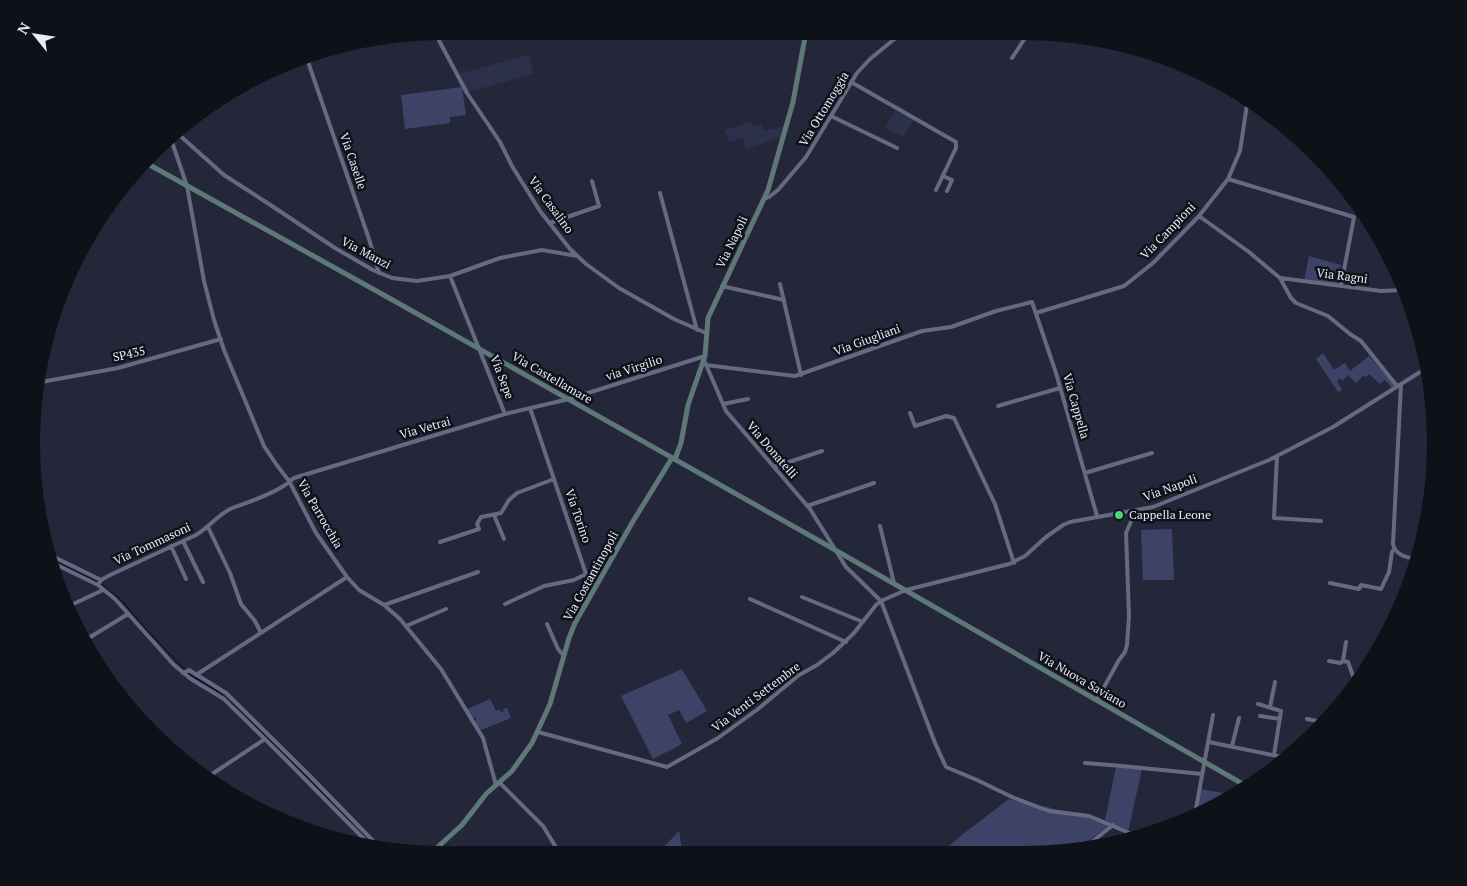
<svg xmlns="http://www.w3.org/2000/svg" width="1467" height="886" font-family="'PT Serif',serif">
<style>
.built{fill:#2c304a}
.green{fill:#3d4367}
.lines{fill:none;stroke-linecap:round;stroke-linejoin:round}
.stream{stroke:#080337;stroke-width:1}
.street{stroke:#656a81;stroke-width:4}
.secondary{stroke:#5e7878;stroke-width:5}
.poi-dot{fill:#47d779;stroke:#0f1119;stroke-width:2}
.labels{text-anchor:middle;stroke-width:5;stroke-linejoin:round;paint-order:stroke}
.street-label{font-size:12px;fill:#e7eaf7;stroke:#0f1119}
.poi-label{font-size:12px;fill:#e7eaf7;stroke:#0f1119;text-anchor:start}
</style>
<rect width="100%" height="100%" fill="#24273a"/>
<path class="built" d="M 529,55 L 534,74 L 468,92 L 458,74 Z
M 895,110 L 914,120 L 904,137 L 885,128 Z
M 751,121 L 753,127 L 762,124 L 764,131 L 784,126 L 781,138 L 746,149 L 743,138 L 729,142 L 725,130 Z"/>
<path class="green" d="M 462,87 L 466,115 L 450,117 L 450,123 L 405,129 L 401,95 Z
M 1309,256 L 1341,265 L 1337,284 L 1304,281 Z
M 1323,353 L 1334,370 L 1345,363 L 1350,371 L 1369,356 L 1396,386 L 1392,388 L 1385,380 L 1380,384 L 1369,374 L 1365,377 L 1363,376 L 1356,383 L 1348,375 L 1342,381 L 1340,378 L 1337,381 L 1342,390 L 1338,392 L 1316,359 Z
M 1172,529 L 1174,580 L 1143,580 L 1141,530 Z
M 682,669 L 707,711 L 686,723 L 679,710 L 668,715 L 682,744 L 653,759 L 621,696 Z
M 490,699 L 496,711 L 499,709 L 501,713 L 504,711 L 503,709 L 507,708 L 511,718 L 481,730 L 475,721 L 476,720 L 476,718 L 473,718 L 467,709 Z
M 1116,767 L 1142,769 L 1128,832 L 1109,823 L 1107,827 L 1078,849 L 1051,854 L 940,854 L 963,834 L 1009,799 L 1043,810 L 1045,806 L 1057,810 L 1081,813 L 1105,820 Z
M 1201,789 L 1228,794 L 1229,791 L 1237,793 L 1230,800 L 1196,814 Z
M 679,831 L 683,854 L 657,854 Z"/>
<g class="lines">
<path class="stream" d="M 50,559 L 97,582
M 101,584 L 122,601 L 145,628 L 185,670
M 187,673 L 216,690 L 241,711 L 307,777 L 373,845"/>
<path class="street" d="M 435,33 L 467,93 L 500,142 L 512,166 L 540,211 L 570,249 L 586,264 L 619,288 L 674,319 L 706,333
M 386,41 L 436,35
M 306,56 L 369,239 L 379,273
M 1012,58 L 1029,32
M 851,82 L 956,142 L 956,148 L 936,190
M 831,116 L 897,148
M 177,133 L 224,175 L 272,206 L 335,248 L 373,270 L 392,278 L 417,281 L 450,276 L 500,258 L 542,250 L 577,256
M 171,139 L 187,186 L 204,281 L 214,320 L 224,350 L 264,446 L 276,464 L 289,481 L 316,533 L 347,577 L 359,590 L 384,605 L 400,619 L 441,669 L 483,738 L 496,785
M 943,176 L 952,180 L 947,191
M 1228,179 L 1354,217 L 1341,286
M 660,193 L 697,330
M 764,199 L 769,197 L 778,190 L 806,157 L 857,73 L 870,59 L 903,32
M 1199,216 L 1249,252 L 1280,278 L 1381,291 L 1402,290
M 550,223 L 599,206 L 592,181
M 450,276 L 505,414
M 1280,278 L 1291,298 L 1296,303 L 1328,316 L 1350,334 L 1361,341 L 1397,386
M 780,284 L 801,375
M 722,286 L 784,300
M 1036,313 L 1124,286 L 1153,263 L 1199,216 L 1228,179 L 1240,151 L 1248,98
M 704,360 L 726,411 L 810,509 L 846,567 L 881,601 L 935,743 L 946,767 L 977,780 L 1014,798 L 1049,811 L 1089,816 L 1139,837
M 706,365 L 795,376 L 922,331 L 951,327 L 996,311 L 1032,302 L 1056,373 L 1097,516
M 41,382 L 118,368 L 221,339
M 1401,384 L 1393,544 C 1395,555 1407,558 1417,559
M 723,404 L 748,399
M 998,406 L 1060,388
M 530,408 L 586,574 L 590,582 L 596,586
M 910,413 L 915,426 L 946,416 L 954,418 L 995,504 L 1014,563
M 1277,456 L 1274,518 L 1321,521
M 774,467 L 822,451
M 1085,473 L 1152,453
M 807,506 L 874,483
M 494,515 L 504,539
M 880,526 L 894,583
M 208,527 L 230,573 L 241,604 L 255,621 L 261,633
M 183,541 L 203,582
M 440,542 L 479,529 L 477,524 L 481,517 L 501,513 L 509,500 L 517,493 L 554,479
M 171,546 L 186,579
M 50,555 L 101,580
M 51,562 L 98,585 L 115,599 L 174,665 L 191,679 L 224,699 L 281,755 L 369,844
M 1330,583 L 1359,589 L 1361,585 L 1381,589 L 1389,572 L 1392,552 L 1394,549
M 98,585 L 101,580 L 108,576 L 196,535 C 208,528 217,516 230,509 C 248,502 269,496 285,485 C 289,483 290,480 294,478 L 505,414 L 569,399 L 705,356
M 802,597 L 863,622
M 750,599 L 846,642
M 505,604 L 544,586 L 574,580 L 586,574
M 384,605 L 478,572
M 69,606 L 103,590
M 547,624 L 558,649 L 564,656
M 406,626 L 446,609
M 87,639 L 128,614
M 1346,642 L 1343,661 L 1348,662 L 1356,684
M 1373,660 L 1374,653
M 1329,661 L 1340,663 L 1343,661
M 183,673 L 189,670 L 226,693 L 309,775 L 378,846
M 196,675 L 347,577
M 1363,676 L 1365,669 L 1369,667
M 1097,700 L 1119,660 L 1125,652 L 1127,645 L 1129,616 L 1126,533 L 1136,510
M 1258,704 L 1281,711 L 1274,755
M 1270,707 L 1275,682
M 1260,716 L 1280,719
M 1307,719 L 1322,722
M 538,732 L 667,767 L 718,738 L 758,709 L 799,675 L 817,665 L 833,653 L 854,633 L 876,605 L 881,601 L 906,590 L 1009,564 L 1025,556 L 1046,537 L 1063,525 L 1070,522 L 1153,507 L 1269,460 L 1333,427 L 1428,367
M 1209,742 L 1287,758
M 1232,746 L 1239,718
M 1085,763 L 1122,766 L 1202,774
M 206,778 L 265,739
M 499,782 L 543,826 L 560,854
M 1195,814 L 1213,715
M 1083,849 L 1113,825"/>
<path class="secondary" d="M 148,164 L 398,303 L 823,543 L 1248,787
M 675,459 L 681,443 L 688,405 L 705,356 L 708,318 L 768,190 L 793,102 L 806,32
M 430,854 L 462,825 L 486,794 L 512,771 L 532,743 L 550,704 L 569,638 L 575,623 L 632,523 L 672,458"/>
</g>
<circle class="poi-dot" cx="1119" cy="515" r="5"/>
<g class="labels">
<g class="street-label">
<text transform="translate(824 109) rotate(-59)" y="4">Via Ottomoggia</text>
<text transform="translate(353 161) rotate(71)" y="4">Via Caselle</text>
<text transform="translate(551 205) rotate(54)" y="4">Via Casalino</text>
<text transform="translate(1168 231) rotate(-46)" y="4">Via Campioni</text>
<text transform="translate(732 242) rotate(-64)" y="4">Via Napoli</text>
<text transform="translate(366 253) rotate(28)" y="4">Via Manzi</text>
<text transform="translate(1342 276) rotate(7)" y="4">Via Ragni</text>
<text transform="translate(867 340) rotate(-20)" y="4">Via Giugliani</text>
<text transform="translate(129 354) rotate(-13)" y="4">SP435</text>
<text transform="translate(634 368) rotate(-18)" y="4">via Virgilio</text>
<text transform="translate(502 377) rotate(69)" y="4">Via Sepe</text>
<text transform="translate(552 378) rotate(30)" y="4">Via Castellamare</text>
<text transform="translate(1076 406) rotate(74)" y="4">Via Cappella</text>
<text transform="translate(425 428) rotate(-16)" y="4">Via Vetrai</text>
<text transform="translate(772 450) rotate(49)" y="4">Via Donatelli</text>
<text transform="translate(1170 488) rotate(-20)" y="4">Via Napoli</text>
<text transform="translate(320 514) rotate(60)" y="4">Via Parrocchia</text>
<text transform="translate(578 516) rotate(71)" y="4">Via Torino</text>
<text transform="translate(152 544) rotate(-25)" y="4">Via Tommasoni</text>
<text transform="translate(591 576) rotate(-61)" y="4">Via Costantinopoli</text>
<text transform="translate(1082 680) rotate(30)" y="4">Via Nuova Saviano</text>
<text transform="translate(756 697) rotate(-37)" y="4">Via Venti Settembre</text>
</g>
<g class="poi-label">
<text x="1129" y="519">Cappella Leone</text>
</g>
</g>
<path d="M0 0H1467V886H0ZM443 40H1024A403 403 0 0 1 1427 443V443A403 403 0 0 1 1024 846H443A403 403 0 0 1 40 443V443A403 403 0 0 1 443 40Z" fill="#0f1119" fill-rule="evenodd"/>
<g transform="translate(35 35) rotate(300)" stroke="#0f1119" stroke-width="4" paint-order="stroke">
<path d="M0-4L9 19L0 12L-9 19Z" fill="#e7eaf7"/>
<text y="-8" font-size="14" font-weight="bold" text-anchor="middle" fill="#e7eaf7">N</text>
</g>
</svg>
